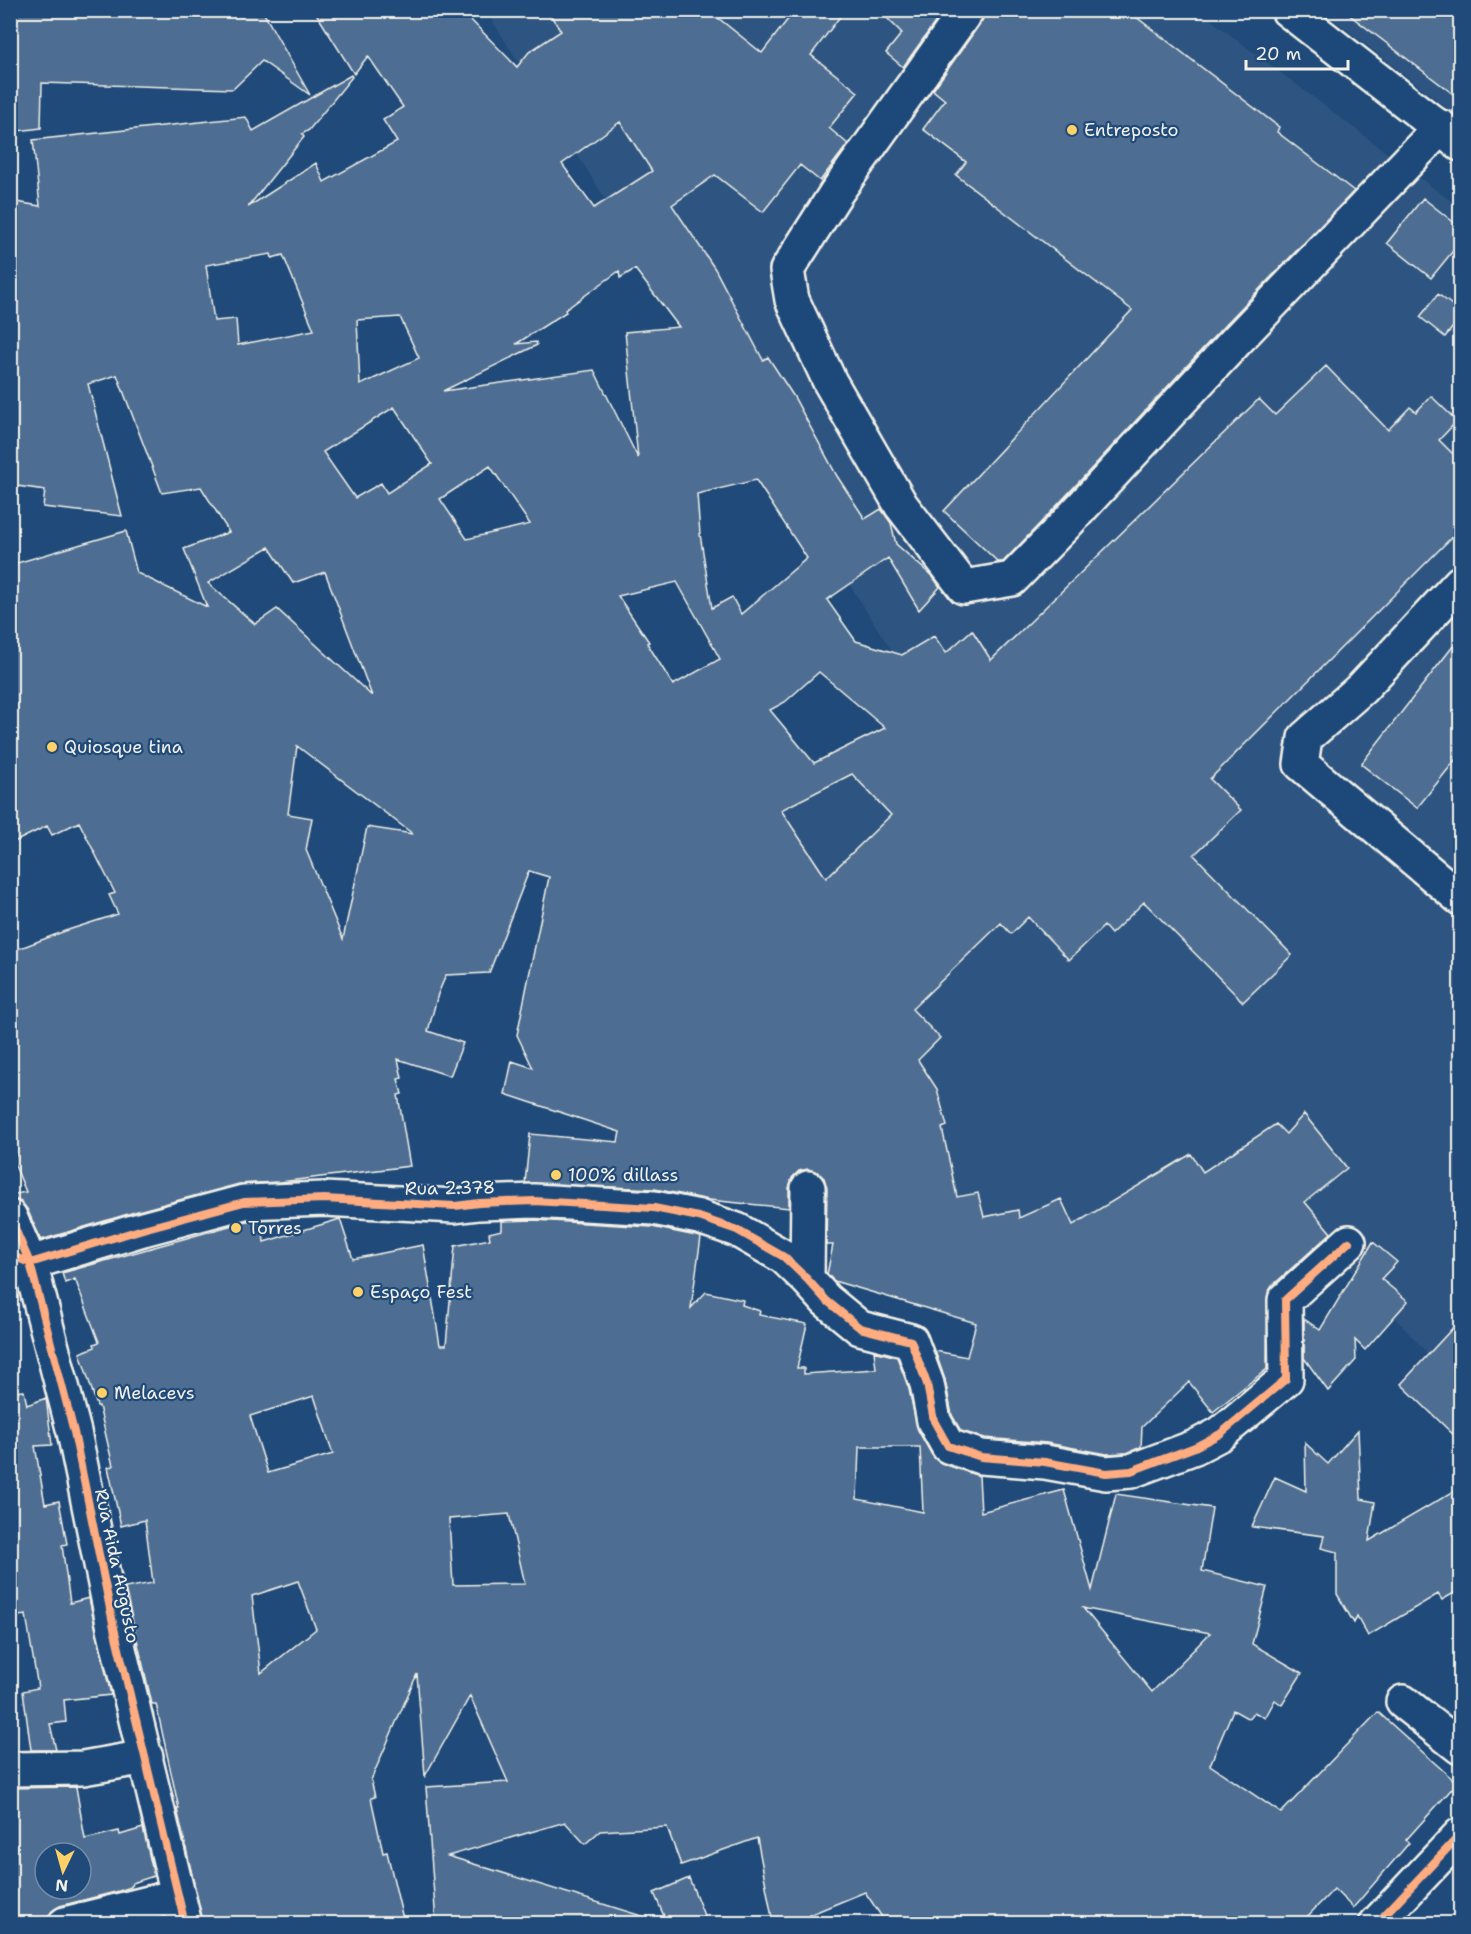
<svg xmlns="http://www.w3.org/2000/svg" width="1471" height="1934" font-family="'Shantell Sans',sans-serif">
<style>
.built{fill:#2d5581}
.building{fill:#4d6e92;stroke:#f4f1e8;stroke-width:1.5;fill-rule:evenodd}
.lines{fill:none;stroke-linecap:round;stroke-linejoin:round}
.minor-casing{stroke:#f4f1e8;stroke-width:38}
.major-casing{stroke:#f4f1e8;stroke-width:38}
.minor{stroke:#1f4a7a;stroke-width:33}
.major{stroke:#1f4a7a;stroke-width:33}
.cycleway-casing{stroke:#1f4a7a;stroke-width:11}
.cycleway{stroke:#ffac80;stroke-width:8}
.poi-dot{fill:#ffd166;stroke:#1f4a7a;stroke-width:2}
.labels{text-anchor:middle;stroke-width:4.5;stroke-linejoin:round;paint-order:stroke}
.poi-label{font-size:18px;fill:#f4f1e8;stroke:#1f4a7a;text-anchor:start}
.street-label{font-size:18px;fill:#f4f1e8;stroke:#1f4a7a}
</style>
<rect width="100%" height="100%" fill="#1f4a7a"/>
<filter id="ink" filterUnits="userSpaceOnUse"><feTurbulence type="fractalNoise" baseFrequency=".0167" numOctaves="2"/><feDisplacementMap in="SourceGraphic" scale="12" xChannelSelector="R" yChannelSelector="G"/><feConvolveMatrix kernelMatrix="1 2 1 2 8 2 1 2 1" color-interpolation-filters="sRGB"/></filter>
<g filter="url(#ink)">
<path class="built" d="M 486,11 L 1199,11 L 1460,208 L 1460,1388 L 1239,1151 L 1010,1282 L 717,838 L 940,727 Z
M 1323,11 L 1460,11 L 1460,118 Z"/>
<path class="building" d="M 10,10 L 134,10 L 142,16 L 146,10 L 262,10 L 310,95 L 262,61 L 233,89 L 42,83 L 41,128 L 10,132 Z
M 314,10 L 461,10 L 517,67 L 529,52 L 561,31 L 547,10 L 708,10 L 762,53 L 795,10 L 845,10 L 811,55 L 858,92 L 829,128 L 848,144 L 820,181 L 800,165 L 763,212 L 715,175 L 672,205 L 715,269 L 763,360 L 768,357 L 794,397 L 837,476 L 865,519 L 881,509 L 891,523 L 896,544 L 933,577 L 940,587 L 919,610 L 888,558 L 827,600 L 856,641 L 902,655 L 934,636 L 946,653 L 972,630 L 991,660 L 1259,399 L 1275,415 L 1326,366 L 1388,430 L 1410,407 L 1416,412 L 1431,396 L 1457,421 L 1439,440 L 1461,462 L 1461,528 L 1210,779 L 1241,810 L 1194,855 L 1292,955 L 1243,1002 L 1144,902 L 1111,934 L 1104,926 L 1069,960 L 1028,917 L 1011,934 L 1001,923 L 912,1009 L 940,1038 L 918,1060 L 937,1089 L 947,1126 L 942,1128 L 957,1197 L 978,1193 L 984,1217 L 1018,1210 L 1019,1218 L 1061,1199 L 1073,1225 L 1191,1154 L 1203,1172 L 1276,1124 L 1286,1134 L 1304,1114 L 1347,1168 L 1305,1202 L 1331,1233 L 1272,1286 L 1268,1293 L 1267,1369 L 1213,1412 L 1189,1382 L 1142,1427 L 1141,1447 L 1127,1453 L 1107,1454 L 1047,1443 L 985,1438 L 961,1431 L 952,1415 L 945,1380 L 935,1351 L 967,1357 L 976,1323 L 834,1281 L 827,1274 L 833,1245 L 826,1245 L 827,1188 L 824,1178 L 817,1172 L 808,1169 L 799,1171 L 792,1178 L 789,1188 L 789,1208 L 709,1200 L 655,1189 L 525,1183 L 530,1134 L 618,1142 L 620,1132 L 505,1094 L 512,1061 L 533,1068 L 517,1035 L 549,877 L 529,871 L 489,973 L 446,975 L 438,994 L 428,1031 L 463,1043 L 450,1076 L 398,1059 L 402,1078 L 398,1079 L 402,1094 L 398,1095 L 410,1166 L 280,1182 L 239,1184 L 138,1211 L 41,1240 L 27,1209 L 21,1202 L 10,1199 L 10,1195 L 26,1192 L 12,1158 L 17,1155 L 10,1140 L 10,952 L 65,931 L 118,914 L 109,895 L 115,893 L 79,822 L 52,835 L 47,826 L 10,844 L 10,565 L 126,531 L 137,573 L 207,607 L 184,549 L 229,532 L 201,487 L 162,493 L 117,375 L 88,384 L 122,516 L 43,507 L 45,490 L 10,485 L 10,201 L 40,206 L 33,140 L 246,117 L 253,131 L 351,75 L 352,77 L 309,130 L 302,134 L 304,137 L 248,207 L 316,163 L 324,182 L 397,142 L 383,120 L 403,107 L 368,56 L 354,74 ZM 620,122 L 652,171 L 594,208 L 562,164 ZM 271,254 L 272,258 L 283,255 L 314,330 L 238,345 L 236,319 L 214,321 L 206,265 ZM 635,269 L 679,327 L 625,332 L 638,458 L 594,370 L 443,391 L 537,345 L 536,342 L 516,344 L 566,312 L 565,310 L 619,271 L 620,278 ZM 400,317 L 419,358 L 360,385 L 357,320 ZM 394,407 L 432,464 L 387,493 L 381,483 L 355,498 L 323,452 ZM 490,466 L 530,524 L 467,539 L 440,499 ZM 756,480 L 807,558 L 741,614 L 732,597 L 712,608 L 700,534 L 697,494 ZM 269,547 L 293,583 L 325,572 L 372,696 L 277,609 L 255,624 L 208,583 ZM 677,582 L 720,659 L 673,685 L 647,643 L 649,642 L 618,596 ZM 819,672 L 885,728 L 814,763 L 770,710 L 785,702 ZM 297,746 L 413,834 L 367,827 L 343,939 L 306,850 L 312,818 L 288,814 ZM 852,774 L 891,815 L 826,878 L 781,810 Z
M 879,10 L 944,10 L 903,67 L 886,53 L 902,33 Z
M 986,10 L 1127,10 L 1279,127 L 1277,132 L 1354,191 L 1223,327 L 1050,513 L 1003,562 L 998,562 L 944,511 L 1132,310 L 956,175 L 966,162 L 923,129 L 945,100 L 933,90 L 982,21 Z
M 1343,10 L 1461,10 L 1461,100 Z
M 1423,198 L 1461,228 L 1461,241 L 1431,278 L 1387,243 Z
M 1438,294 L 1461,312 L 1461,317 L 1445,337 L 1420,317 Z
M 1461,636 L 1461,753 L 1417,808 L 1361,764 Z
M 340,1219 L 353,1259 L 423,1245 L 440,1345 L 446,1345 L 455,1246 L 490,1239 L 489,1233 L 502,1230 L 502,1221 L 534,1220 L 652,1227 L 701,1237 L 691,1308 L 706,1292 L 743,1300 L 742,1305 L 760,1311 L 759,1315 L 807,1324 L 797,1368 L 804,1368 L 804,1374 L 876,1369 L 874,1351 L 897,1357 L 909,1389 L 918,1430 L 932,1455 L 941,1463 L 979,1476 L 981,1512 L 1064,1490 L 1092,1590 L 1116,1494 L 1212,1508 L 1202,1571 L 1267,1587 L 1252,1644 L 1302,1673 L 1282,1705 L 1275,1700 L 1265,1718 L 1254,1712 L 1249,1719 L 1233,1710 L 1210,1765 L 1281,1813 L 1378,1712 L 1457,1783 L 1406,1840 L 1409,1843 L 1353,1908 L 1334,1889 L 1301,1923 L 886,1923 L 865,1892 L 809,1915 L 811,1923 L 773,1923 L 757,1838 L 681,1865 L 667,1827 L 600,1831 L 585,1844 L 565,1822 L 448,1856 L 645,1917 L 644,1923 L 436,1923 L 426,1787 L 508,1782 L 470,1696 L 425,1776 L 417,1674 L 371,1780 L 375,1797 L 371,1798 L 383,1853 L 387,1852 L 404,1923 L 203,1923 L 177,1809 L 179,1809 L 156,1704 L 152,1704 L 125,1588 L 153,1583 L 145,1520 L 121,1526 L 108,1467 L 113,1466 L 99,1406 L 97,1406 L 80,1353 L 95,1347 L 94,1344 L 99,1342 L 75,1279 L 65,1283 L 62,1273 L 247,1221 L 262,1220 L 264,1242 ZM 314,1396 L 333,1454 L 268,1473 L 250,1416 ZM 859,1447 L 920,1447 L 923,1512 L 857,1499 ZM 509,1514 L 525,1584 L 453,1585 L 449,1519 ZM 298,1581 L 316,1629 L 261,1673 L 252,1596 ZM 1083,1608 L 1087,1609 L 1210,1633 L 1152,1692 Z
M 1373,1242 L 1397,1262 L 1381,1279 L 1408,1301 L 1365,1350 L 1355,1340 L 1356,1360 L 1328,1391 L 1304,1358 L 1304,1319 L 1320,1330 Z
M 1461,1319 L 1461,1442 L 1401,1384 Z
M 24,1391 L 27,1405 L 46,1398 L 52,1445 L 35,1446 L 45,1504 L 59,1501 L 67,1544 L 62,1545 L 70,1603 L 89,1598 L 111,1695 L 64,1700 L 66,1722 L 50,1724 L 56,1750 L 31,1750 L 23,1691 L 38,1688 L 26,1615 L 10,1617 L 10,1392 Z
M 1358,1430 L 1361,1499 L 1375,1502 L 1369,1541 L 1461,1487 L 1461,1589 L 1442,1600 L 1438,1594 L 1368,1636 L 1357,1616 L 1354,1623 L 1337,1594 L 1337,1552 L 1321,1548 L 1324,1536 L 1252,1527 L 1275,1477 L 1306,1491 L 1305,1443 L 1328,1464 Z
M 76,1787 L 85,1839 L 119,1831 L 120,1835 L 143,1828 L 154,1876 L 132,1883 L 131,1887 L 119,1891 L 60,1906 L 52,1911 L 47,1919 L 36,1923 L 18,1923 L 10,1896 L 10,1788 ZM 45,1853 L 81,1853 L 81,1889 L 45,1889 Z
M 689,1878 L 707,1923 L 667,1923 L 654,1893 Z"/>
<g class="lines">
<defs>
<path id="minor" d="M 967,10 L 836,193 L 787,270 L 792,300 L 830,382 L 901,505 L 964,587 L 1012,579 L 1064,526 L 1237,340 L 1441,127
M 1460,583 L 1362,688 L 1305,738 L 1301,764 L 1460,898
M 10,1217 L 30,1263 L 74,1432 L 114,1628 L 185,1924
M 10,1255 L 30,1263 L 143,1229 L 244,1202 L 324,1199 L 455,1206 L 479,1203 L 534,1201 L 654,1208 L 699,1217 L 737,1230 L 784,1257 L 807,1279 L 826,1300 L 860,1328 L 911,1341 L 927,1384 L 934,1421 L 948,1446 L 981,1457 L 1045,1462 L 1106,1473 L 1131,1471 L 1195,1447 L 1220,1434 L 1286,1379 L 1285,1300 L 1349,1242
M 807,1279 L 808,1188
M 1403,1702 L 1460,1747
M 10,1769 L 83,1768 L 146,1757
M 65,1924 L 177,1896
M 1376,1924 L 1460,1835"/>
<path id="major" d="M 1288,10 L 1460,144"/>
</defs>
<use href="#minor" class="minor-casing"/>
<use href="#major" class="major-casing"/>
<use href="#minor" class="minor"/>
<use href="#major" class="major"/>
<defs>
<path id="cycleway" d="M 10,1217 L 30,1263 L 74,1432 L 114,1628 L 185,1924
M 10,1255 L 30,1263 L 143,1229 L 244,1202 L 324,1199 L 455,1206 L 479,1203 L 534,1201 L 654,1208 L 699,1217 L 737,1230 L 784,1257 L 807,1279 L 826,1300 L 860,1328 L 911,1341 L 927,1384 L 934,1421 L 948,1446 L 981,1457 L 1045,1462 L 1106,1473 L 1131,1471 L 1195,1447 L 1220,1434 L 1286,1379 L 1285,1300 L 1349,1242
M 1376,1924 L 1460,1835"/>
</defs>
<use href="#cycleway" class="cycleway-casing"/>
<use href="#cycleway" class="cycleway"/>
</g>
</g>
<g class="poi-dot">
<circle cx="1072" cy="130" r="6"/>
<circle cx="52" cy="747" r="6"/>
<circle cx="556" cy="1175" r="6"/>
<circle cx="236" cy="1228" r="6"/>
<circle cx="358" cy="1292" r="6"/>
<circle cx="102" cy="1393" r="6"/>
</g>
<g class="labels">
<g class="poi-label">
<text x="1084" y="136">Entreposto</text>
<text x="64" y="753">Quiosque tina</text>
<text x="568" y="1181">100% dillass</text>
<text x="248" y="1234">Torres</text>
<text x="370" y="1298">Espaço Fest</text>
<text x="114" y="1399">Melacevs</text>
</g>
<g class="street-label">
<text transform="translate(450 1188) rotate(-1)" y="6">Rua 2.378</text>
<text transform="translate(117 1566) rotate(78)" y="6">Rua Aida Augusto</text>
</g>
</g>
<rect width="1471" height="1934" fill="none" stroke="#1f4a7a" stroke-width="36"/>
<rect x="18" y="18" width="1435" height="1898" fill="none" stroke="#f4f1e8" stroke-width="2" filter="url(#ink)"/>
<g transform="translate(63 1871) rotate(185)"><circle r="28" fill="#1f4a7a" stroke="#748da6" stroke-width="1.5"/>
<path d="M0-4.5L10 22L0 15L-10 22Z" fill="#ffd166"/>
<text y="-9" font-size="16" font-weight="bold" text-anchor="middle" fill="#f4f1e8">N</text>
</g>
<path d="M1246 60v9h102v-9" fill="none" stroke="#f4f1e8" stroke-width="3"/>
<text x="1255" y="60" font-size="18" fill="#f4f1e8" stroke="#1f4a7a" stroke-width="4.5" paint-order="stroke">20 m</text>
</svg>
